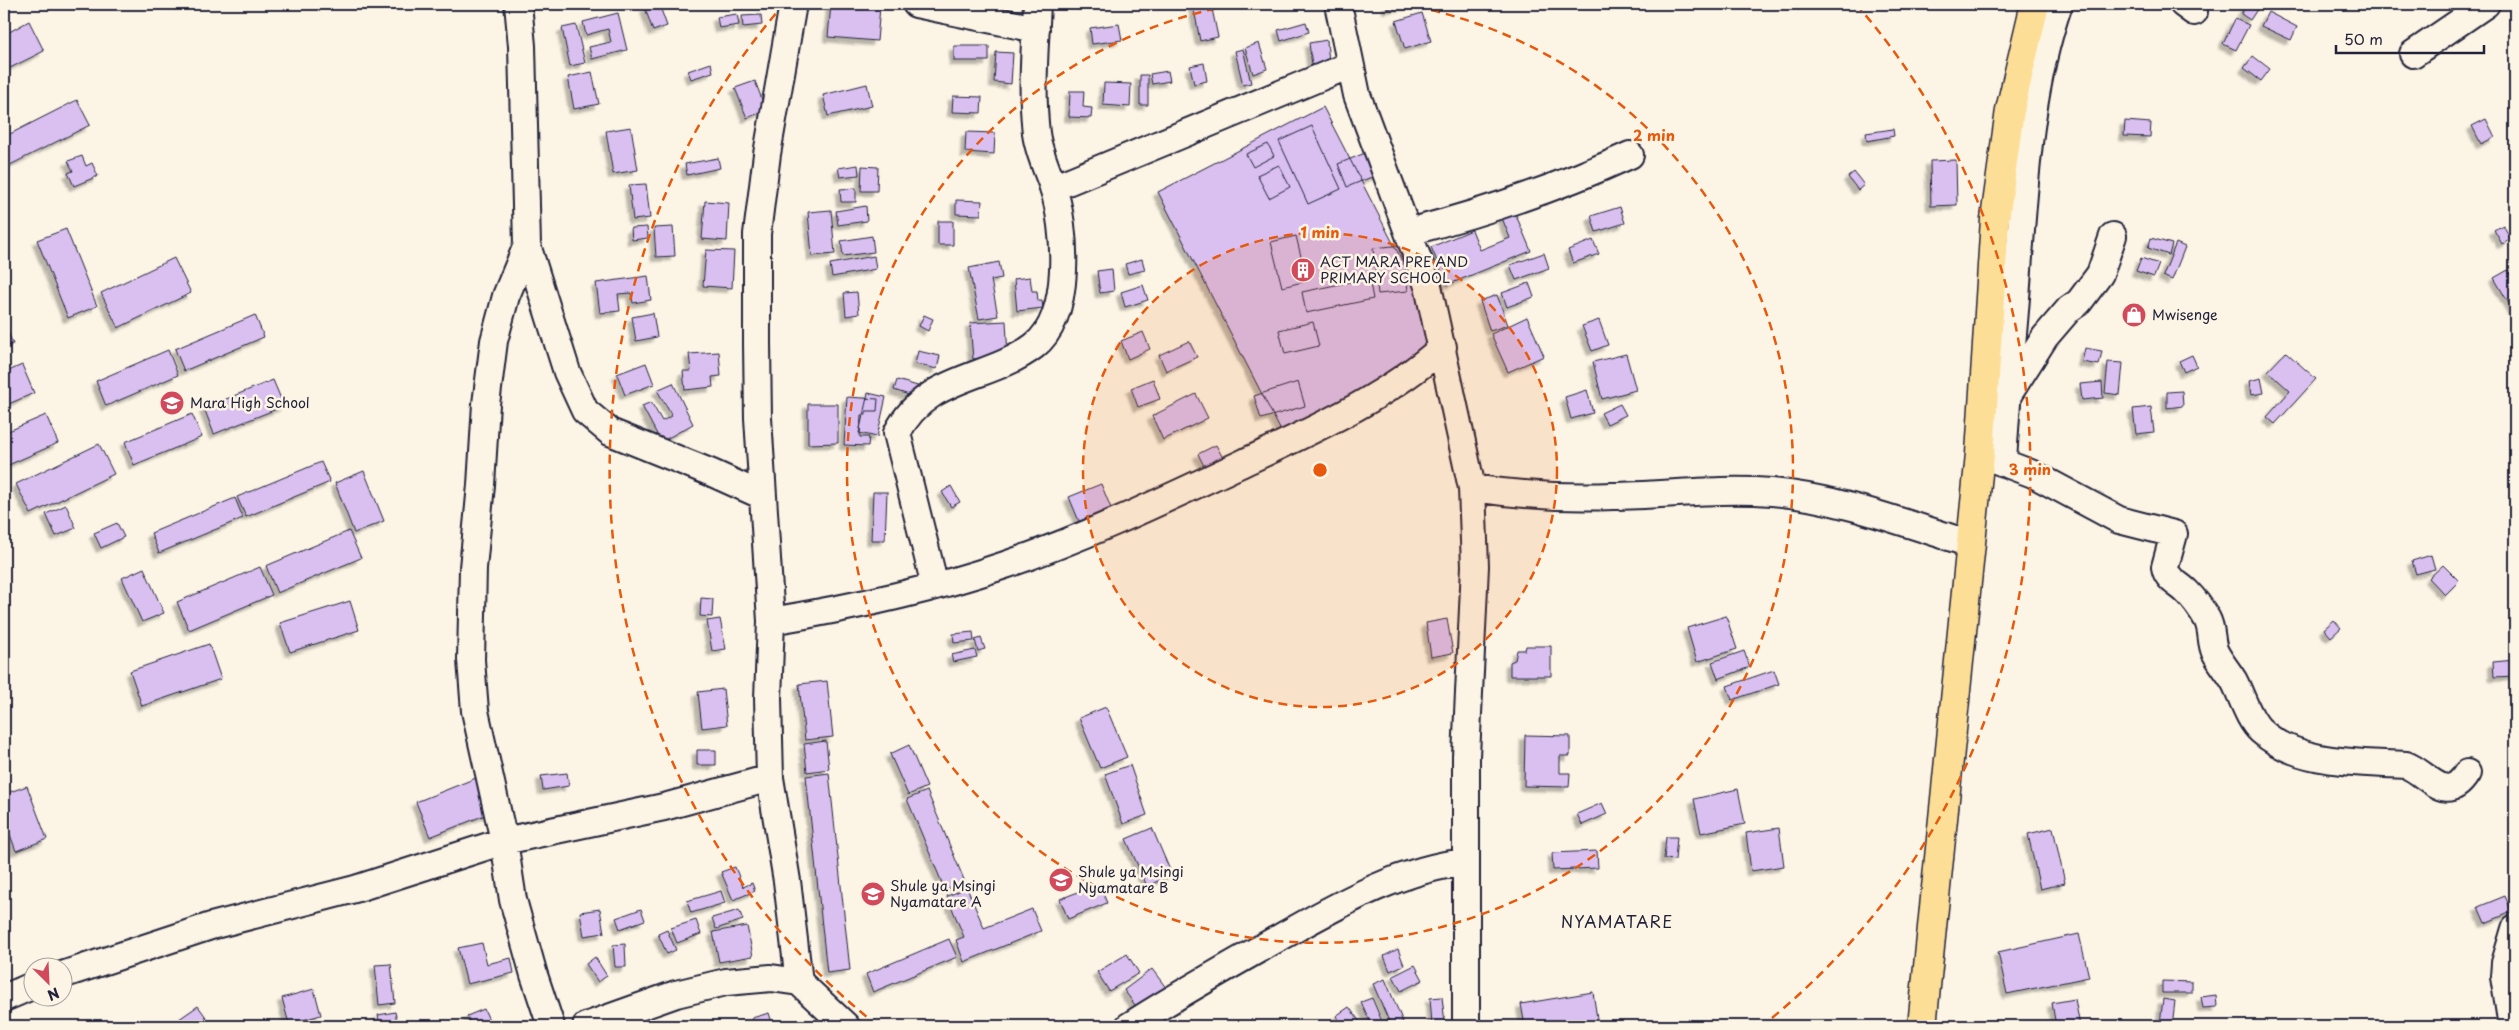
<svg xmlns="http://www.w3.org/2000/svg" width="2519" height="1030" font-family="'Playpen Sans',sans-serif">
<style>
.building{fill:#d9c0f0;stroke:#22223b;filter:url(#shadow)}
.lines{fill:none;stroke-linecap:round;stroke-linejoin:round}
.minor-casing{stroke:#22223b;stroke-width:30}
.major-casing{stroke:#22223b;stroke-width:31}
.minor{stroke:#fcf5e5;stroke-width:26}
.major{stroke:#fdde96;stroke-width:28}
.ring{fill:none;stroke:#e8590c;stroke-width:2.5;stroke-dasharray:9 6}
.labels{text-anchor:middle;stroke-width:5;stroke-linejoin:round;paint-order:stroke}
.poi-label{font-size:14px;fill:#22223b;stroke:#fcf5e5;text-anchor:start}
.quarter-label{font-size:16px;letter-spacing:1px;fill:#22223b;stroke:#fcf5e5}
.centre{fill:#e8590c;stroke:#fcf5e5;stroke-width:2.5}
.ring-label{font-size:15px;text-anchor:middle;font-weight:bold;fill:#e8590c;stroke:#fcf5e5;stroke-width:5;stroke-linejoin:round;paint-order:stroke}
</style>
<defs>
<filter id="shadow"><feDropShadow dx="-4.5" dy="4.5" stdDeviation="1" flood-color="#0004"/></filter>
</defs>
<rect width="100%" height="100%" fill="#fcf5e5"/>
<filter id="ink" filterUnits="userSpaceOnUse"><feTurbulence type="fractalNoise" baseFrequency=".02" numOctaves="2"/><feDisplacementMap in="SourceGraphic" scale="10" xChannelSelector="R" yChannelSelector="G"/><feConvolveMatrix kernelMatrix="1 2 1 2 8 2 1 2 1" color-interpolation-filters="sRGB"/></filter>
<g filter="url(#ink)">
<path class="building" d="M 659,4 L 667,26 L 653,31 L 645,8 Z
M 831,4 L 880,7 L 877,41 L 828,37 Z
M 1193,4 L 1211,4 L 1218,37 L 1200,41 Z
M 1387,4 L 1413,4 L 1387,9 Z
M 2247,4 L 2260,5 L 2250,20 L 2241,14 Z
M 2268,12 L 2297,27 L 2291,40 L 2261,26 Z
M 618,13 L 627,50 L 592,59 L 589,47 L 611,42 L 608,29 L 586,35 L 583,22 Z
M 1422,13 L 1431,41 L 1405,49 L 1396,21 Z
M 737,14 L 739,25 L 719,28 L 717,17 Z
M 761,15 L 762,25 L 743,27 L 742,16 Z
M 2235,19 L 2249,25 L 2236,50 L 2223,44 Z
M 29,21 L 44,51 L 4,71 L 4,35 Z
M 1306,22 L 1309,32 L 1281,41 L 1278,30 Z
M 1119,24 L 1122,40 L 1092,44 L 1090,28 Z
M 576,25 L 585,63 L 570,66 L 562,28 Z
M 1327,40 L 1329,63 L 1312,65 L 1309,43 Z
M 1259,43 L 1267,69 L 1253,74 L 1245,48 Z
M 954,46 L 989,46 L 989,61 L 954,61 Z
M 1243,49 L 1251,83 L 1243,85 L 1235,51 Z
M 996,52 L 1013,53 L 1011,84 L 994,82 Z
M 2253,56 L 2270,69 L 2261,81 L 2244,68 Z
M 711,63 L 713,72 L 691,79 L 688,71 Z
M 1204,63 L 1207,81 L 1194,84 L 1190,66 Z
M 1168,71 L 1170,81 L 1152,84 L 1150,74 Z
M 592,72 L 599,104 L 574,109 L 568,77 Z
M 1140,75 L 1148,75 L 1148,105 L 1140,105 Z
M 755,81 L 766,110 L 747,118 L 735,88 Z
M 1104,83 L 1131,84 L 1130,107 L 1103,105 Z
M 867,84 L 872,106 L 828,116 L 823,95 Z
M 1070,91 L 1084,91 L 1083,107 L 1092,108 L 1091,118 L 1069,117 Z
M 953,96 L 982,97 L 981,113 L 952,112 Z
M 77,100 L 90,125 L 4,168 L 4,137 Z
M 1323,107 L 1447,348 L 1282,433 L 1158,192 Z
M 2486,119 L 2495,137 L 2481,144 L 2472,126 Z
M 2125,121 L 2151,123 L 2150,137 L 2124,136 Z
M 1312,126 L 1341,189 L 1308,204 L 1279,141 Z
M 631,127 L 638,170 L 613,174 L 606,131 Z
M 1893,129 L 1894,136 L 1867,141 L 1866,133 Z
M 966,132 L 995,133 L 994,154 L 965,152 Z
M 1268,144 L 1274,156 L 1253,167 L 1246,154 Z
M 1370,151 L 1379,174 L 1347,187 L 1338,164 Z
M 82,156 L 86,166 L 92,163 L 98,176 L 74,186 L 68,173 L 73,171 L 68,161 Z
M 718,158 L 720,168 L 687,175 L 685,164 Z
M 1956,160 L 1957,205 L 1931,206 L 1930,161 Z
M 858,165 L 859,175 L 840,177 L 838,168 Z
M 1279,165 L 1290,187 L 1269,198 L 1257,175 Z
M 862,166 L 878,167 L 877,191 L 861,191 Z
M 1854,172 L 1864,185 L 1858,190 L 1848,177 Z
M 646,184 L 650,218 L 633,220 L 629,185 Z
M 856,188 L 856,202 L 841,202 L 840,189 Z
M 956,200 L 982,201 L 981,215 L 956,214 Z
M 705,201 L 729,203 L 727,241 L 702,239 Z
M 866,206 L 867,221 L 838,225 L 836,211 Z
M 1620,207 L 1625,223 L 1596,232 L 1591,216 Z
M 1513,208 L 1531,251 L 1447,285 L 1431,247 L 1472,230 L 1480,250 L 1510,238 L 1500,213 Z
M 831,210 L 835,254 L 812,256 L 808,212 Z
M 938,221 L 953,221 L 953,245 L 938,245 Z
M 2503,225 L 2511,239 L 2502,244 L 2494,230 Z
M 647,227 L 648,238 L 632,240 L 631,228 Z
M 673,227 L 675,256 L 656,257 L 654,228 Z
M 66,229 L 97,306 L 68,318 L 37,240 Z
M 872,236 L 874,252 L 843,256 L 841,241 Z
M 1296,236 L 1307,281 L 1282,287 L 1271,242 Z
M 2151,238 L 2172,244 L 2169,255 L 2148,248 Z
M 1593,240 L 1599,254 L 1573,263 L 1568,250 Z
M 2176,243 L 2185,247 L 2172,280 L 2163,276 Z
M 1403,245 L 1408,291 L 1378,294 L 1373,248 Z
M 706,250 L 734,251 L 732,288 L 703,286 Z
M 1544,253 L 1549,268 L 1516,280 L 1510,265 Z
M 874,256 L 876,269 L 832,277 L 830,264 Z
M 174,258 L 191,293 L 118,328 L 101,293 Z
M 2141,258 L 2159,264 L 2154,277 L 2136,271 Z
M 1142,259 L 1145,270 L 1128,274 L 1125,264 Z
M 999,262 L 1002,278 L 991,280 L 998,316 L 979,319 L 969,268 Z
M 1112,269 L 1114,291 L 1100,293 L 1097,271 Z
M 2508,270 L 2515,282 L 2515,314 L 2494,278 Z
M 648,276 L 651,300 L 633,303 L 631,293 L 618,294 L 620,311 L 600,313 L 596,283 Z
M 1030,277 L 1032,291 L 1037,291 L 1038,301 L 1042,301 L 1043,308 L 1017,311 L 1014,279 Z
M 1369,278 L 1373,299 L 1306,313 L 1302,292 Z
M 1529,283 L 1534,297 L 1507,307 L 1502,293 Z
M 1143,285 L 1148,300 L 1125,307 L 1121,292 Z
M 857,292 L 859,314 L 846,316 L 844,293 Z
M 1497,295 L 1508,325 L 1490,331 L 1480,301 Z
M 653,313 L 657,337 L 636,341 L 632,317 Z
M 255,315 L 264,337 L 184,371 L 175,349 Z
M 924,315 L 933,319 L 928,331 L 919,326 Z
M 1527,317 L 1544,356 L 1508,372 L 1491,334 Z
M 1599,320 L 1608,345 L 1592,351 L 1582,326 Z
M 1006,321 L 1008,357 L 973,359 L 970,323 Z
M 1313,322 L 1319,346 L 1285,354 L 1279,330 Z
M 4,323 L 13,344 L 4,348 Z
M 1143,332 L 1150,349 L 1128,359 L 1121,341 Z
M 1189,341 L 1197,357 L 1166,371 L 1159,355 Z
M 2085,348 L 2102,351 L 2099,365 L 2082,362 Z
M 168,350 L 178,375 L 106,406 L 96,381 Z
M 918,351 L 940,356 L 937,369 L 915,364 Z
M 719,352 L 721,376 L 712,377 L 713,387 L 685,390 L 683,371 L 691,371 L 689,354 Z
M 2286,352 L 2316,379 L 2275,424 L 2267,417 L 2290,391 L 2268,371 Z
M 1626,354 L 1636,390 L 1602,399 L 1593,362 Z
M 2192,355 L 2197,366 L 2184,372 L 2179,361 Z
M 2108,362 L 2123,363 L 2120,395 L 2105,393 Z
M 646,363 L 654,384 L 625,395 L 617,374 Z
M 22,365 L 34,393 L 4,406 L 4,373 Z
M 2261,378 L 2264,393 L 2251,395 L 2249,381 Z
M 1153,379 L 1160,399 L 1138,407 L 1131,388 Z
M 273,380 L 284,406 L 214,434 L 204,408 Z
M 897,380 L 921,387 L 918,398 L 894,390 Z
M 1298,382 L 1305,406 L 1261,419 L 1254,396 Z
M 2102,382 L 2103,398 L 2082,400 L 2080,384 Z
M 673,383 L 693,424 L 661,442 L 642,406 L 651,402 L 662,421 L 672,416 L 657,390 Z
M 1587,390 L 1593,413 L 1571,419 L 1565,397 Z
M 2182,391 L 2183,406 L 2167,408 L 2167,392 Z
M 868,393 L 886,397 L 877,437 L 859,433 Z
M 1196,394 L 1208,418 L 1163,440 L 1152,416 Z
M 847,397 L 878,399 L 877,411 L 866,411 L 866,415 L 861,415 L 860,437 L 869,437 L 868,446 L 844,445 Z
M 808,404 L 838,404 L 838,443 L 808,444 Z
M 1620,404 L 1626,415 L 1607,424 L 1601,413 Z
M 2151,407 L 2154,432 L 2136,434 L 2133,409 Z
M 192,414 L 202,437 L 134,465 L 125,442 Z
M 46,415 L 58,443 L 4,467 L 4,433 Z
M 99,444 L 114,474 L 31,514 L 16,484 Z
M 1216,445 L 1223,458 L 1205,468 L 1198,454 Z
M 321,462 L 330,482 L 246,517 L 237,497 Z
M 364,471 L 384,521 L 354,533 L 335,483 Z
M 1101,484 L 1113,513 L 1081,526 L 1069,497 Z
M 951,486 L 960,502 L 951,507 L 942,492 Z
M 873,492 L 887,492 L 885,540 L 871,540 Z
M 235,498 L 243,518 L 159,553 L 151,533 Z
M 66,505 L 76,528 L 56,536 L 46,514 Z
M 117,523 L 124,537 L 101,548 L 94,533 Z
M 349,531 L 361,558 L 277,593 L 266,566 Z
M 2431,555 L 2435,569 L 2416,574 L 2412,561 Z
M 2443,565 L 2459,581 L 2445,595 L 2429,578 Z
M 260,567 L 272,595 L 189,630 L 177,602 Z
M 144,568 L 164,613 L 142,622 L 122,578 Z
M 701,598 L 713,599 L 712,617 L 700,616 Z
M 350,601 L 359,630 L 290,652 L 280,623 Z
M 1726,616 L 1737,649 L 1697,662 L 1687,628 Z
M 720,619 L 726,649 L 712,651 L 707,621 Z
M 1447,619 L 1453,653 L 1431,657 L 1426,623 Z
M 2334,620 L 2341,628 L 2331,637 L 2324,629 Z
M 973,632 L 974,641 L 954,643 L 953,634 Z
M 981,638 L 985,649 L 978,651 L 975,640 Z
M 209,644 L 221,679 L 142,706 L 130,671 Z
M 1526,646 L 1551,646 L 1551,676 L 1510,676 L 1510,662 L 1515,660 L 1517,650 L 1525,650 Z
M 975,650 L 977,657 L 953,662 L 951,655 Z
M 1744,651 L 1750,667 L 1718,679 L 1712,662 Z
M 2515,660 L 2515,676 L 2494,677 L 2493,662 Z
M 1774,670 L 1779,684 L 1732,700 L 1727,686 Z
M 827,681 L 833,737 L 805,740 L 799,684 Z
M 723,689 L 727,725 L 702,728 L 698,692 Z
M 1106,707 L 1127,757 L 1100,768 L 1079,718 Z
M 1525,735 L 1570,736 L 1570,756 L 1560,756 L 1560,773 L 1570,773 L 1569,787 L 1524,786 Z
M 826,741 L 829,769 L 807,772 L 804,744 Z
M 909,745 L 927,787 L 908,795 L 890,754 Z
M 697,750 L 716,750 L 716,765 L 697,765 Z
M 1130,765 L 1147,815 L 1123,824 L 1105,774 Z
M 567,773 L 569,786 L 543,790 L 541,776 Z
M 829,773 L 850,970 L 827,973 L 806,776 Z
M 476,778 L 490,813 L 430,837 L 416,802 Z
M 27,786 L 47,839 L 16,851 L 4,818 L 4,794 Z
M 1738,789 L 1745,824 L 1701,833 L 1694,799 Z
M 927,791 L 965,882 L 945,890 L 907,799 Z
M 1602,803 L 1607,814 L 1582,825 L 1577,814 Z
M 1152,828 L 1172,875 L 1147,886 L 1126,839 Z
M 1779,828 L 1784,866 L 1751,871 L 1746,833 Z
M 2053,828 L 2065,883 L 2040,889 L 2028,834 Z
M 1666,837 L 1677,837 L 1675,860 L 1664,859 Z
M 1597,851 L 1598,868 L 1553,870 L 1552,853 Z
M 735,867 L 743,887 L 752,883 L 755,891 L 733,900 L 721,872 Z
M 1099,884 L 1107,903 L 1068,919 L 1060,899 Z
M 967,888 L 984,928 L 1032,909 L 1041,931 L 964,962 L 956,940 L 964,937 L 947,896 Z
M 721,891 L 725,903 L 691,913 L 687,901 Z
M 2505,896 L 2512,912 L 2485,923 L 2478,907 Z
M 600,909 L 604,933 L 584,936 L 580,912 Z
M 641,909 L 645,920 L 620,929 L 616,918 Z
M 739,910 L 743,920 L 716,929 L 712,918 Z
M 696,920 L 701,934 L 677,943 L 671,928 Z
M 747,926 L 753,956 L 719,962 L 713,932 Z
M 667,930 L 676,950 L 667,954 L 658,934 Z
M 2079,934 L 2089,977 L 2007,994 L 1998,952 Z
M 949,939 L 957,957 L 873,992 L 866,974 Z
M 482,943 L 487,964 L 511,958 L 514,973 L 467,984 L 458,948 Z
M 625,944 L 626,967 L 615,967 L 613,945 Z
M 1398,949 L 1404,965 L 1390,971 L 1384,956 Z
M 1127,954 L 1139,973 L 1109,991 L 1097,972 Z
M 595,957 L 607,976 L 598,982 L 586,964 Z
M 391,964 L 395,1003 L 379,1005 L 375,965 Z
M 1415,965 L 1423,980 L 1401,991 L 1393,976 Z
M 1152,969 L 1167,989 L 1138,1009 L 1124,990 Z
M 1385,979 L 1403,1022 L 1393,1026 L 1391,1026 L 1373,984 Z
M 2162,981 L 2192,982 L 2192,993 L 2162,993 Z
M 314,989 L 321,1015 L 289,1024 L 282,998 Z
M 1593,992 L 1598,1025 L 1525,1026 L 1521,1004 Z
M 2216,995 L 2217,1007 L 2203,1008 L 2201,997 Z
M 1442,997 L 1445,1023 L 1432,1024 L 1430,998 Z
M 1372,998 L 1384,1026 L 1372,1026 L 1361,1002 Z
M 2075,999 L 2080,1026 L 2056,1026 L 2052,1003 Z
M 2163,999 L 2175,1001 L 2172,1026 L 2160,1024 Z
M 198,1006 L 211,1024 L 207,1026 L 169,1026 Z
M 1349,1007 L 1363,1026 L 1343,1026 L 1336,1016 Z
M 484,1009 L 492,1026 L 472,1026 L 467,1016 Z
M 395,1012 L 398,1026 L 380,1026 L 378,1015 Z
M 769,1013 L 773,1026 L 755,1026 L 752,1018 Z"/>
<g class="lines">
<defs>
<path id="minor" d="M 518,4 L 522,46 L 527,245 L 567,372 L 585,411 L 610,432 L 712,473 L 763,496
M 793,4 L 767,154 L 757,234 L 757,344 L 758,418 L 771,621 L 768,698 L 770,778 L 787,881 L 799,982
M 916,4 L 1036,29
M 1338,4 L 1357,95 L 1428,286 L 1472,488 L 1475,566 L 1466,756 L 1466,1026
M 2183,4 L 2194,12
M 2413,54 L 2486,4
M 1053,188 L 1350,65
M 1409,232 C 1485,212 1558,188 1630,155
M 527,245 L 506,296 L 494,341 L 486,404 L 481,485 L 473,568 L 471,660 L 475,711 L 504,841 L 513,900 L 534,975 L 551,1026
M 2008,395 L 2045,337 L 2069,309 L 2079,302 L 2100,274 L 2113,236
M 1980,454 L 2033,474 L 2119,520 L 2174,534 L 2165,567 C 2167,580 2178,583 2187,592 C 2195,600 2202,610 2207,619 C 2213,630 2210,641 2215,652 C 2220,662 2228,671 2234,681 C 2242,696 2248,719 2261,731 C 2298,765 2359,762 2406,765 C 2428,773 2446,807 2467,773
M 2003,463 C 2006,398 2014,334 2018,270 C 2025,180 2029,90 2059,4
M 1472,488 C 1519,495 1566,498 1613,496 C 1666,495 1719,488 1772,492 C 1840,498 1906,524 1971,544
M 935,586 L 897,433 C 927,374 988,381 1034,346 C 1073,316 1066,228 1053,187 C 1047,169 1038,151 1036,133 C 1031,90 1035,47 1037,4
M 771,621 C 850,608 929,591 1005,565 C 1087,537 1166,499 1245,462 C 1313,430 1386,398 1443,347
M 62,975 L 211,926 L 355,889 L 504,841 L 664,807 L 770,778
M 4,998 L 32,986
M 586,1026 L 676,994 L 726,982 L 771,978 L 799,982 L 846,1026
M 1129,1026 C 1177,995 1227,967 1277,939 C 1335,907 1398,869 1466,862
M 2512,1026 L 2504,977 L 2505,963 L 2515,929"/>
<path id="major" d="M 1922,1026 L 1980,454 L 1995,219 L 2010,110 L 2035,4"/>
</defs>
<use href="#minor" class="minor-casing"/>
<use href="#major" class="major-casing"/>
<use href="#minor" class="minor"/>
<use href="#major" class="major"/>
</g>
</g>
<circle cx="1320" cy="470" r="237" fill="#e8590c" fill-opacity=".12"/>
<g class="ring">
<circle cx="1320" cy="470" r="237"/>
<path d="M1402 4A473 473 0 1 1 1238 4"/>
<path d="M878 1026A710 710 0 0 1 784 4M1856 4A710 710 0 0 1 1762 1026"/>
</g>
<defs>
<symbol id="building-disc" viewBox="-11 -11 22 22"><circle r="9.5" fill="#d1495b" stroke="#fcf5e5"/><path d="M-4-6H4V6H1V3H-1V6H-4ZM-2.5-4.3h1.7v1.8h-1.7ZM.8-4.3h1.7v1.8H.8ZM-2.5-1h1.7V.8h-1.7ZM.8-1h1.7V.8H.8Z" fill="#fff"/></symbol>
<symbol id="shop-disc" viewBox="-11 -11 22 22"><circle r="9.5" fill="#d1495b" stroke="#fcf5e5"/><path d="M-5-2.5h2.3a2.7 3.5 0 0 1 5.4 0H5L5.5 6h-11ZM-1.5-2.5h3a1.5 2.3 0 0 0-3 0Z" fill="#fff"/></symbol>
<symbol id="school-disc" viewBox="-11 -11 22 22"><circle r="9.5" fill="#d1495b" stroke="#fcf5e5"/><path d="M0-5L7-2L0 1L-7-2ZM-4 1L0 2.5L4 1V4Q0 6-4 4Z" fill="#fff"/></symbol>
</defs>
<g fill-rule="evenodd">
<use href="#building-disc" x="1289" y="256" width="28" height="28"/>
<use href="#shop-disc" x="2120" y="301" width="28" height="28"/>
<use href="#school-disc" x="158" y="389" width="28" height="28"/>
<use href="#school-disc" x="1047" y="866" width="28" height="28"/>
<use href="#school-disc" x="859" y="880" width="28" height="28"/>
</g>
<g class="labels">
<g class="poi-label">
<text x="1320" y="267">ACT MARA PRE AND<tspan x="1320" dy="16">PRIMARY SCHOOL</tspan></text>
<text x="2152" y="320">Mwisenge</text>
<text x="190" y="408">Mara High School</text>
<text x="1078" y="877">Shule ya Msingi<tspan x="1078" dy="16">Nyamatare B</tspan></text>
<text x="890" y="891">Shule ya Msingi<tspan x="890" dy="16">Nyamatare A</tspan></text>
</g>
<g class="quarter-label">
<text x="1617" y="928">NYAMATARE</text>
</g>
</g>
<circle cx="1320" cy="470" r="8" class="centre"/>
<g class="ring-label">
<text x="1654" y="141">2 min</text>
<text x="1320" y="238">1 min</text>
<text x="2030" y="475">3 min</text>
</g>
<rect width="2519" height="1030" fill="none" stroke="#fcf5e5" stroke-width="20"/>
<rect x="10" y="10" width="2499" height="1010" fill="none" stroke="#22223b" stroke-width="2" filter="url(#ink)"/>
<g transform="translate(48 982) rotate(156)"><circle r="24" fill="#fcf5e5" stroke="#a5a1a1"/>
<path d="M0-4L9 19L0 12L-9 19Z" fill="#d1495b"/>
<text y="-8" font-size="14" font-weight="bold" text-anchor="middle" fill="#22223b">N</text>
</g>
<path d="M2336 45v8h148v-8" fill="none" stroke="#22223b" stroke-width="2.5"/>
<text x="2344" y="45" font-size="15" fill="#22223b" stroke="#fcf5e5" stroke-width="4" paint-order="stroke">50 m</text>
</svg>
